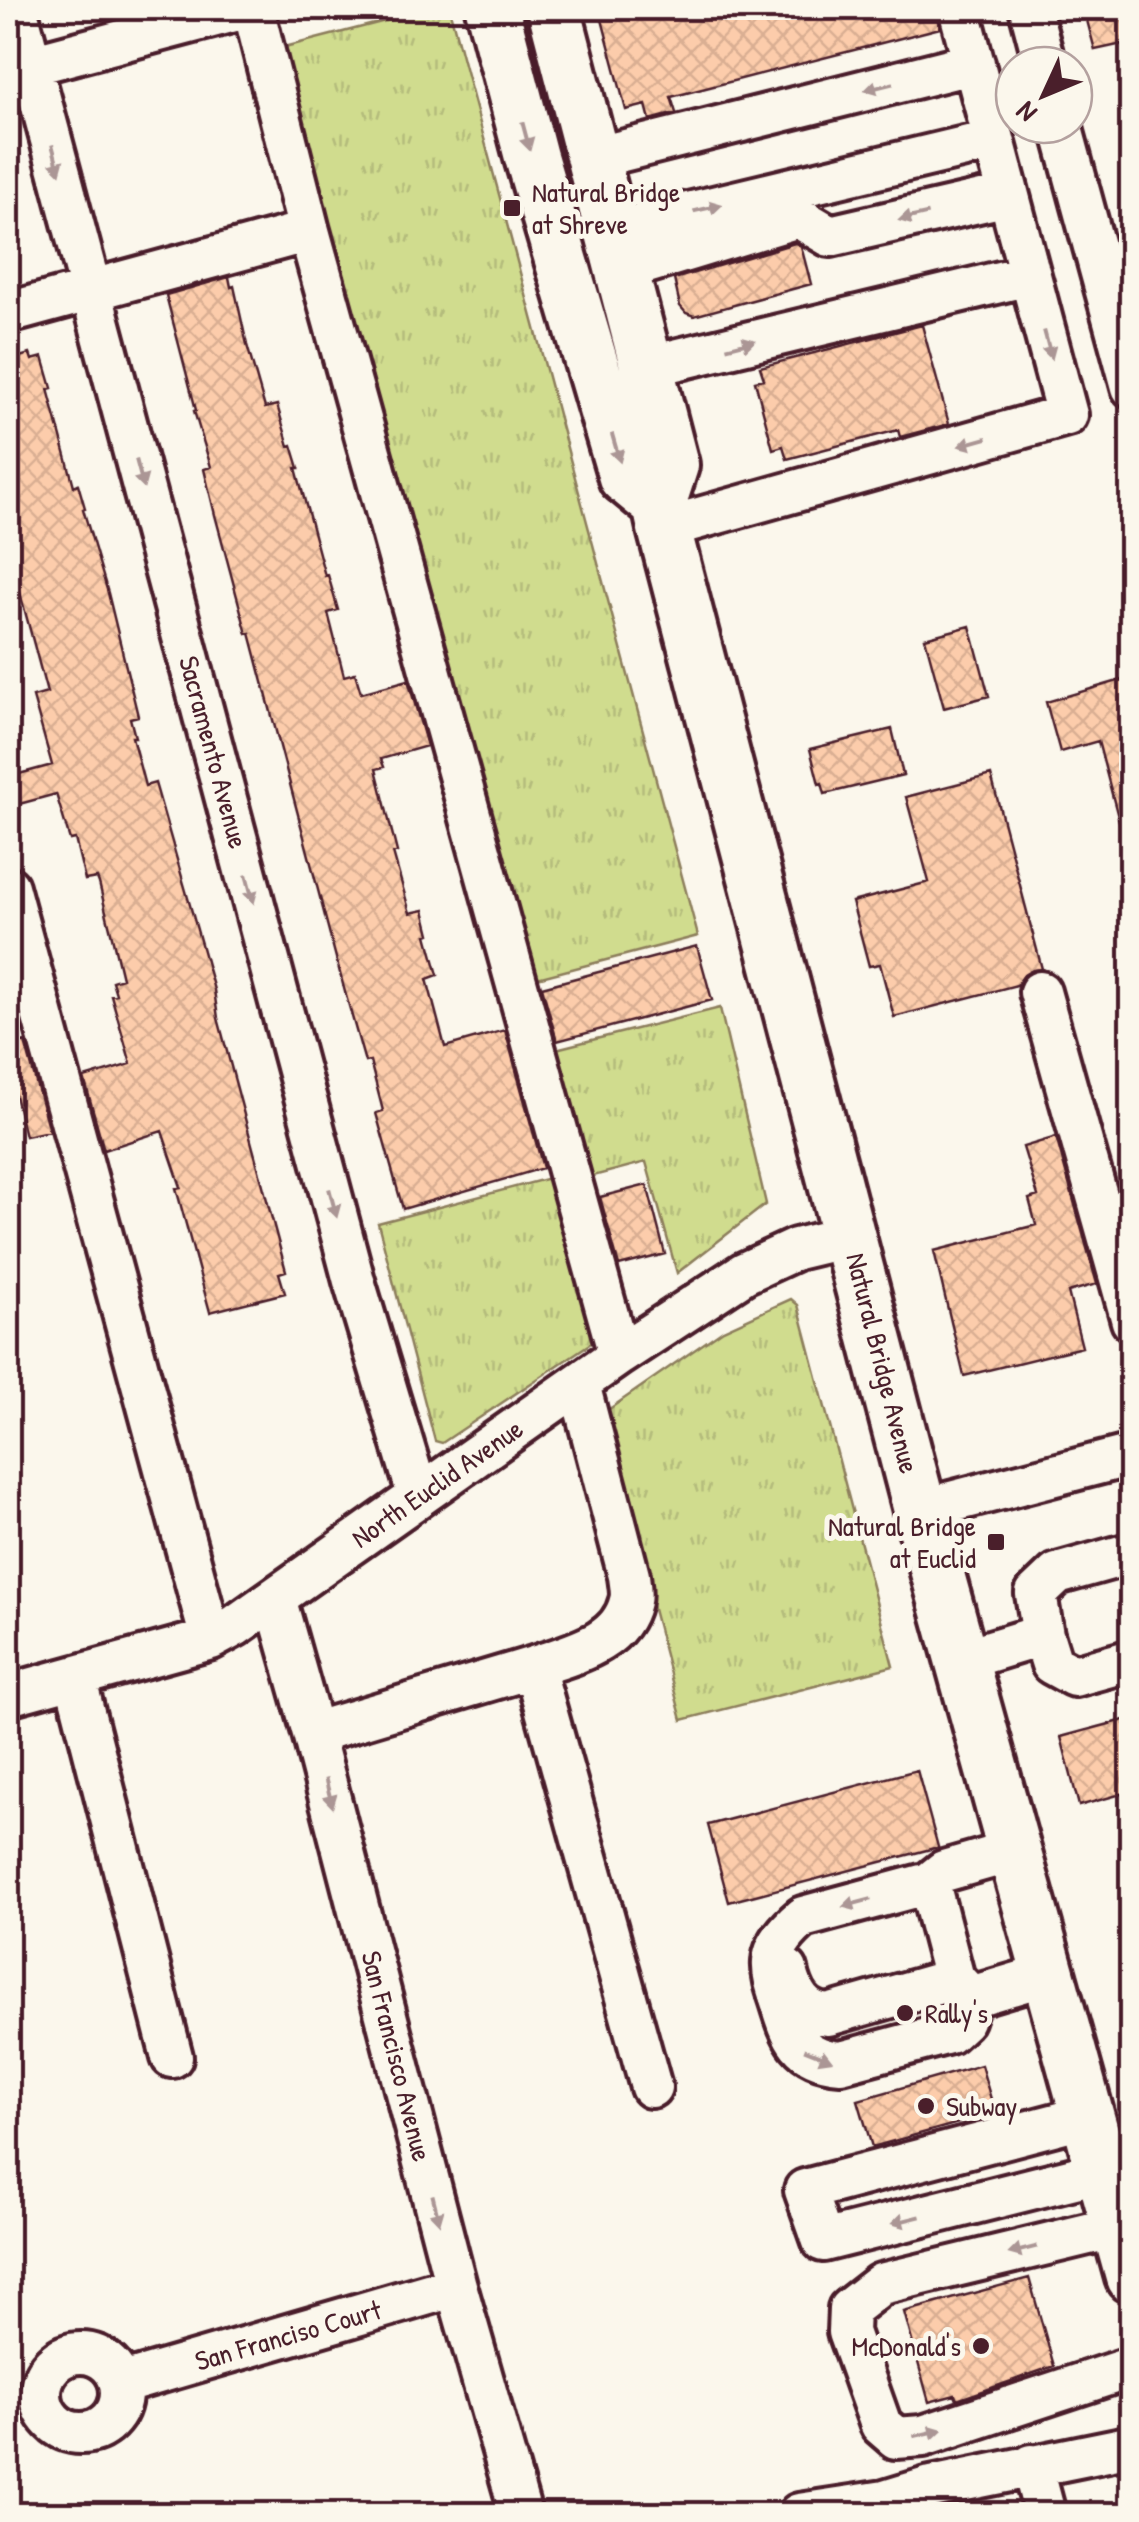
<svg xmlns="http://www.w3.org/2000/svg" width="1139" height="2522" font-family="'Patrick Hand',sans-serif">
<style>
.grass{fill:url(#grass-tufts);stroke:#8d7e5c;stroke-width:2.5}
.building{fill:url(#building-cross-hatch);stroke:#4a1f2b;stroke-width:2.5}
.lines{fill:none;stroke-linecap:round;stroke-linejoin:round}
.minor-casing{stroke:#4a1f2b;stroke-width:48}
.major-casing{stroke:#4a1f2b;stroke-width:60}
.minor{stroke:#fbf7ec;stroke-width:40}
.major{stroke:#fbf7ec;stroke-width:52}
.oneway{fill:#ab9695}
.poi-dot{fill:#4a1f2b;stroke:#fbf7ec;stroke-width:4}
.labels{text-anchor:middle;stroke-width:10;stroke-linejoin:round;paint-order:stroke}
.poi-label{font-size:28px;fill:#4a1f2b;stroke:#fbf7ec;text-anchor:start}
.street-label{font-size:28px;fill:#4a1f2b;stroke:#fbf7ec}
</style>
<defs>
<pattern id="grass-tufts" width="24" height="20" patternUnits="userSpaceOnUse" patternTransform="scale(2.5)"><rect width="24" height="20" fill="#d0dc8e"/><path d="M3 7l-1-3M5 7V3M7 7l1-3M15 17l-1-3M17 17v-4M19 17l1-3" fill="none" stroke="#b4bc7b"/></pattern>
<pattern id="building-cross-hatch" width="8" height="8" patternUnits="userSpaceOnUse" patternTransform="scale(2.5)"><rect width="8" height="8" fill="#fcccab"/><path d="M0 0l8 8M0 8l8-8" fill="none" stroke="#daaf93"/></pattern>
</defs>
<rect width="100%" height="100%" fill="#fbf7ec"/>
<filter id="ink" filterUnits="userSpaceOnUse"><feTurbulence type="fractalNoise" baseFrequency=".01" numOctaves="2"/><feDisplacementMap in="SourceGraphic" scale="20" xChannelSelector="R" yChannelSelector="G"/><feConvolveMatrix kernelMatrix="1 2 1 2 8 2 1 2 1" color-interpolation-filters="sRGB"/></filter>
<g filter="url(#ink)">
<path class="grass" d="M 436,8 L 449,8 L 698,936 L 526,981 L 277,49 Z
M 720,1008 L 766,1204 L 677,1273 L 646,1162 L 582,1179 L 548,1051 Z
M 557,1176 L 603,1335 L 442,1443 L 435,1441 L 378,1223 Z
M 791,1299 L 798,1305 L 893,1666 L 682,1720 L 602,1414 L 723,1330 Z"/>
<path class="building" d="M 599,8 L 936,8 L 940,28 L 671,97 L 676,113 L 650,120 L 646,105 L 626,110 Z
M 1109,8 L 1132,8 L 1132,42 L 1095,50 L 1085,13 Z
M 795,243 L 801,246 L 811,284 L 694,316 L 686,313 L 680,306 L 674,279 Z
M 229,277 L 231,287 L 234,286 L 247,345 L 265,408 L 277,405 L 289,446 L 292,445 L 299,468 L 296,468 L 325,576 L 328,575 L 338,610 L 328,613 L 344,676 L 355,673 L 361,693 L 408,680 L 427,746 L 381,759 L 384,767 L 376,769 L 397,852 L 393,853 L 410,913 L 424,910 L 430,934 L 427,935 L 438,975 L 427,979 L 445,1047 L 505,1030 L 543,1168 L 403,1209 L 376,1113 L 383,1111 L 370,1061 L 365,1062 L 345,992 L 250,633 L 247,634 L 215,515 L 204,469 L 211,467 L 194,411 L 196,410 L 166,295 Z
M 922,325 L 949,424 L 900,437 L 898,430 L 787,459 L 783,446 L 773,449 L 755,381 L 764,379 L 760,367 Z
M 30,354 L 32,360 L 43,357 L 52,388 L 48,389 L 74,486 L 78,484 L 85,508 L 83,509 L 108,593 L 138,716 L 130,718 L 135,737 L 132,737 L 145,786 L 155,783 L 192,912 L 214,990 L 218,1018 L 286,1271 L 279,1273 L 285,1293 L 210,1312 L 176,1188 L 181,1187 L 162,1131 L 104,1150 L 84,1078 L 131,1064 L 111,995 L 116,994 L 112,981 L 122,978 L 99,883 L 97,878 L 85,880 L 75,839 L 70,840 L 56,794 L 8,807 L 8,777 L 52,765 L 33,697 L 47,693 L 8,548 L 8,360 Z
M 970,626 L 989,696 L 944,708 L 925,638 Z
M 1132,677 L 1132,835 L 1123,836 L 1098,741 L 1060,752 L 1046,702 Z
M 892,729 L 903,775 L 825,794 L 822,783 L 819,784 L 810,749 Z
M 991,775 L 1042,969 L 1033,970 L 1024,975 L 1017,985 L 894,1017 L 880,964 L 869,966 L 852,902 L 929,882 L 906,797 Z
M 697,946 L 712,1000 L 557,1041 L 542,987 Z
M 25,1042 L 49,1131 L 25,1136 L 8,1067 L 8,1047 Z
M 1056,1137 L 1097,1284 L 1068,1292 L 1082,1347 L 964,1376 L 934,1251 L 1036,1225 L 1029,1199 L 1038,1196 L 1023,1147 Z
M 647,1185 L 665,1254 L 619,1266 L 600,1197 Z
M 1132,1718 L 1132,1791 L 1079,1806 L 1061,1737 Z
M 917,1770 L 938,1847 L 729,1902 L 708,1825 Z
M 981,2065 L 995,2113 L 872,2147 L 858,2100 Z
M 1029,2278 L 1054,2366 L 957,2400 L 955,2395 L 929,2402 L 904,2312 Z"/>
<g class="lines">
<defs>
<path id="minor" d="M 16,8 L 354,1281 L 418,1495
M 253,8 L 309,231 L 619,1355
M 1030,8 L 1045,65
M 8,71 L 246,8
M 1061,125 L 1132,387
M 594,158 L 974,63
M 613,231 L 994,140
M 623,270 L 798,217 L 830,236 L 1008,195
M 8,313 L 309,231
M 646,367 L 1029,275
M 664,528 L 1067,415 L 959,8
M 8,887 L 211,1639
M 1040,992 L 1132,1321
M 579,1384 L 629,1576 C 630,1584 632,1594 630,1601 C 620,1645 570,1654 534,1667 L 651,2087
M 920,1510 L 1132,1455
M 275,1598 L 313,1733 L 456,2286 L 521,2514
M 1043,1635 L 1036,1594 L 1057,1574 L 1132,1553
M 961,1660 L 1043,1635 L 1052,1664 L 1074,1676 L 1132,1660
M 75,1677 L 172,2057
M 8,1695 L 211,1639 L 235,1626 L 619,1355 L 744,1273 L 796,1249 L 850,1236
M 313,1733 L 534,1667
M 929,1883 L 954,1979 L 971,1997
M 787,1970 C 792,1993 802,2013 828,2015 L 954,1979
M 971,1997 L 963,2020 L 949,2033 L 841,2062 C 799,2059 792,2037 781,2001 C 777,1989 772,1975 773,1962 C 774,1944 790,1928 803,1917 L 929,1883 L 944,1871 L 1014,1851
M 971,1997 L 1048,1974
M 1087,2116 L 805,2190 L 823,2241 L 1102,2171
M 1132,2220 L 1117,2227 L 881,2284 L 849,2309 L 848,2332 L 881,2425 L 896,2438 L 923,2436 L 1132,2367
M41 2393a40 40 0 1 1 80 0a40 40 0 1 1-80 0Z
M 120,2384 L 456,2286
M 1032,2465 L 1045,2514
M 799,2514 L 885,2501 L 931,2487 L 1132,2446"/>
<path id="major" d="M 492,8 L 531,157 L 625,477 L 659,505
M 554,8 L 672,465 L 659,505 L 664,528 L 920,1510 L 1132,2277"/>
</defs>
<use href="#minor" class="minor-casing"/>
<use href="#major" class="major-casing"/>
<use href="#minor" class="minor"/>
<use href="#major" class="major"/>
</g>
<defs><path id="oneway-solid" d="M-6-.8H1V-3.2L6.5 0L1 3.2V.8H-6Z" transform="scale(2.5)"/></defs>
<g class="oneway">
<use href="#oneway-solid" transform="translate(879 87) rotate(166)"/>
<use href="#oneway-solid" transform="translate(526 136) rotate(75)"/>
<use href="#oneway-solid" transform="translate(56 159) rotate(75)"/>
<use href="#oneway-solid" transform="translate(708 208) rotate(-13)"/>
<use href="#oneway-solid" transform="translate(913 217) rotate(167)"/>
<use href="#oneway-solid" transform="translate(741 344) rotate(-14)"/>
<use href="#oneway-solid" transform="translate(1048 345) rotate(75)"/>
<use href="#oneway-solid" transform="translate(973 442) rotate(164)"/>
<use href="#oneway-solid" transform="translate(616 448) rotate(74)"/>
<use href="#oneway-solid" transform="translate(140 474) rotate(75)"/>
<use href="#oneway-solid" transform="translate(250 889) rotate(75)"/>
<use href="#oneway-solid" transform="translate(333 1203) rotate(75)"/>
<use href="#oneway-solid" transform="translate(329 1793) rotate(76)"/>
<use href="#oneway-solid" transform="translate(857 1903) rotate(165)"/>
<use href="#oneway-solid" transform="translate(818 2055) rotate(22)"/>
<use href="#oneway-solid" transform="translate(436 2209) rotate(76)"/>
<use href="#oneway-solid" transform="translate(906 2220) rotate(166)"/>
<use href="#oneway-solid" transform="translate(1023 2250) rotate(166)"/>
<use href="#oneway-solid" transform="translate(928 2433) rotate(-13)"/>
</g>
</g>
<g class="poi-dot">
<rect x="502" y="198" width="20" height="20" rx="5"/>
<rect x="986" y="1532" width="20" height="20" rx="5"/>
<circle cx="905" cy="2013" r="10"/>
<circle cx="926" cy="2106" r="10"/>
<circle cx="981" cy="2346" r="10"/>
</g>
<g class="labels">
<g class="poi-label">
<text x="532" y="202">Natural Bridge<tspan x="532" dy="32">at Shreve</tspan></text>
<text x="976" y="1536" text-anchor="end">Natural Bridge<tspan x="976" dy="32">at Euclid</tspan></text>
<text x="925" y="2023">Rally's</text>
<text x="946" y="2116">Subway</text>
<text x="961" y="2356" text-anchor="end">McDonald's</text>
</g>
<g class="street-label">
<text transform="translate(214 752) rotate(75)" y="10">Sacramento Avenue</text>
<text transform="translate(883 1363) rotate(76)" y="10">Natural Bridge Avenue</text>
<text transform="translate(437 1483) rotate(-35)" y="10">North Euclid Avenue</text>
<text transform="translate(397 2056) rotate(76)" y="10">San Francisco Avenue</text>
<text transform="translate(288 2335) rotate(-16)" y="10">San Franciso Court</text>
</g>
</g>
<rect width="1139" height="2522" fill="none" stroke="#fbf7ec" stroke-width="40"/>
<rect x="20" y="20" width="1099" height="2482" fill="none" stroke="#4a1f2b" stroke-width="4" filter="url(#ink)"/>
<g transform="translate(1044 95) rotate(226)"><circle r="48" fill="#fbf7ec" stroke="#b4a19f" stroke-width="2.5"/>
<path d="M0-8L18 38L0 25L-18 38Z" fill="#4a1f2b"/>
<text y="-15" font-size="28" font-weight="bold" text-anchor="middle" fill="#4a1f2b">N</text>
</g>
</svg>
